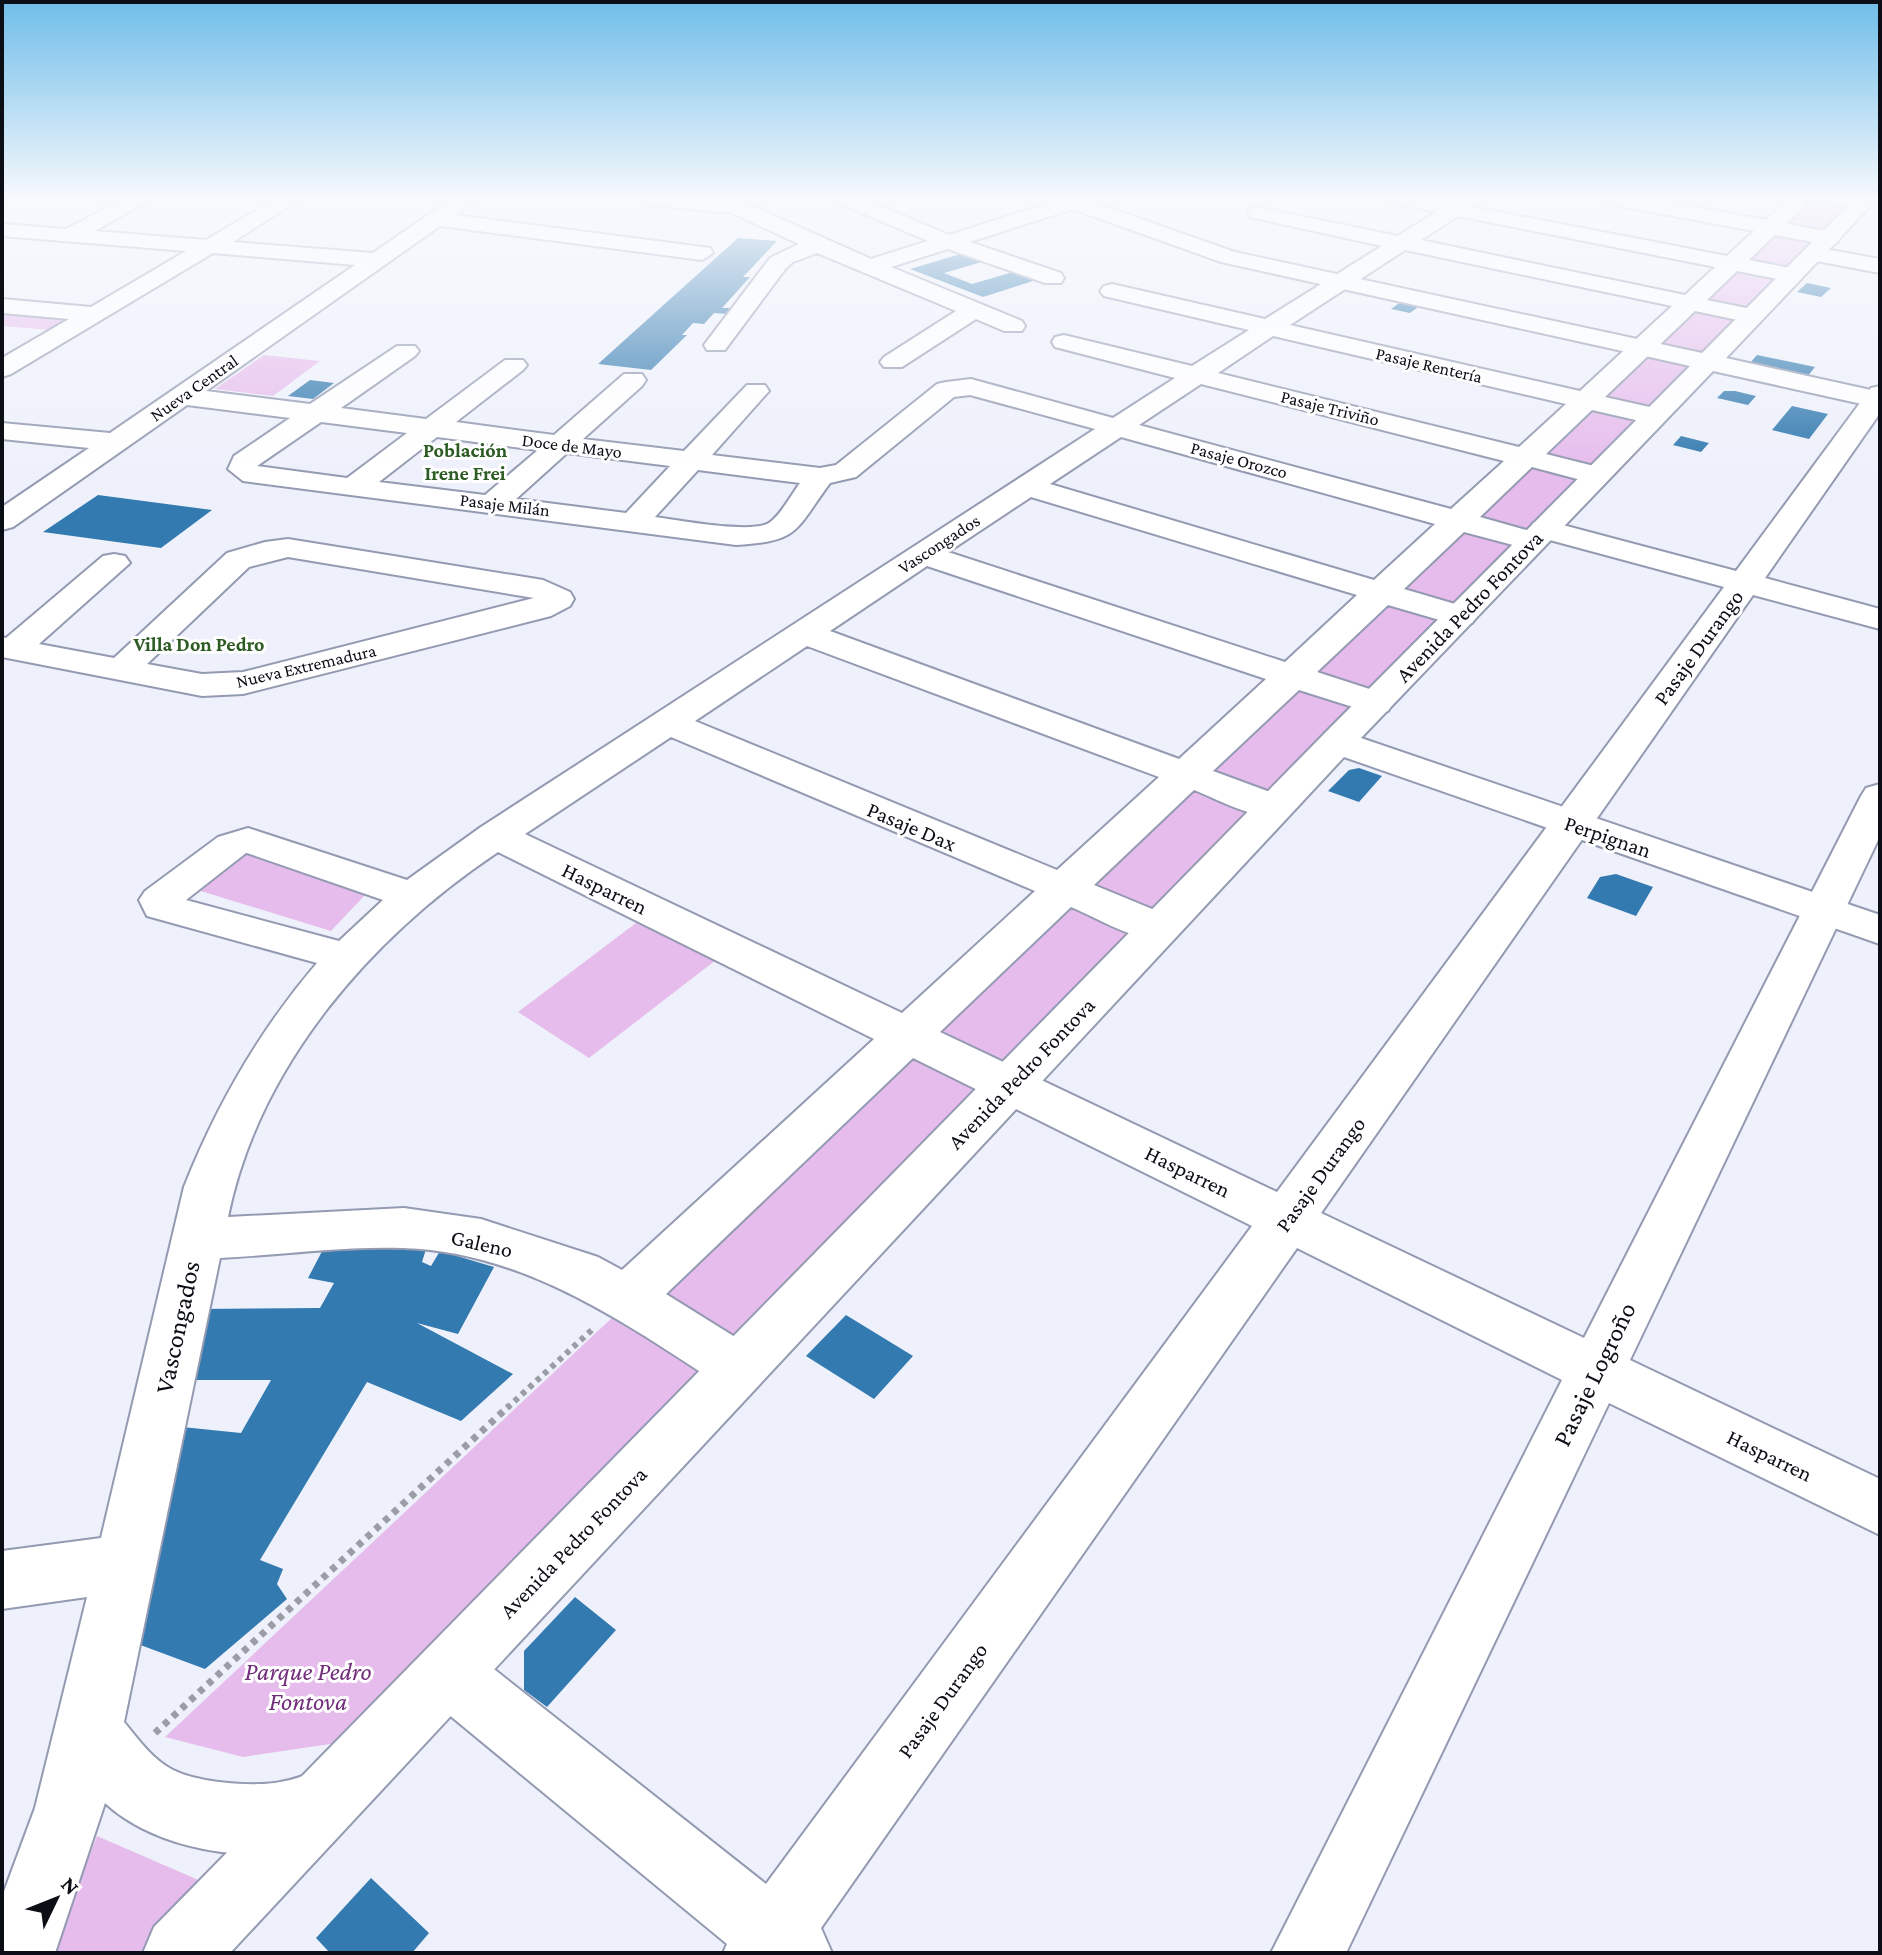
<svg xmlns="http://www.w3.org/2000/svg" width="1882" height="1955" font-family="'Crimson Pro',serif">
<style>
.green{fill:#e6bcec}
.building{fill:#337ab0}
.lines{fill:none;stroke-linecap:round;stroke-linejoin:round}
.minor-casing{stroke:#939ab1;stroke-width:4}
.major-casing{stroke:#939ab1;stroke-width:4}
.path-far1{stroke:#9a9da6;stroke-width:6;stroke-dasharray:5 5;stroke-linecap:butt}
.path{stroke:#9a9da6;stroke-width:7;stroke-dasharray:6 6;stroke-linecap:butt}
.minor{fill:#fff;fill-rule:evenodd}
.major{fill:#fff;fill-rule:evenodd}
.labels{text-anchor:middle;stroke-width:6;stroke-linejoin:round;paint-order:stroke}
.far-street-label{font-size:18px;fill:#0b0e15;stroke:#fff}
.far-neighbourhood-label{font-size:20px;font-weight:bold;fill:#2c5b23;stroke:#fff}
.street-label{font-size:22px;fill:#0b0e15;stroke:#fff}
.near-street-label{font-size:26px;fill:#0b0e15;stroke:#fff}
.near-park-label{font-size:26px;font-style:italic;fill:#712d7a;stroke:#fff}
</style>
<rect width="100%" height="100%" fill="#eef1fb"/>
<path class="green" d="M 1805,199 L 1856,199 L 337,1743 L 243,1757 L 165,1737 Z
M 2,312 L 72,317 L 50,330 L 2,326 Z
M 264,355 L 320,361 L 273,396 L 215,389 Z
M 244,847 L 365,895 L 331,931 L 191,888 Z
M 636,923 L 716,960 L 589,1058 L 518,1012 Z
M 97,1836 L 210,1885 L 144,1953 L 51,1953 Z"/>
<path class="building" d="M 738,238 L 777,241 L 743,277 L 750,277 L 722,308 L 731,308 L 727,314 L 714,313 L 704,324 L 693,323 L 682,335 L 687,335 L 651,370 L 598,364 Z
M 964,253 L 985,261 L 944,273 L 972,284 L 1013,272 L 1036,280 L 983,297 L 910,269 Z
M 1807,283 L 1831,288 L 1821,297 L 1797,292 Z
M 1402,301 L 1421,305 L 1410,313 L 1391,309 Z
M 1757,355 L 1815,367 L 1807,377 L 1749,364 Z
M 310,380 L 334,383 L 313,399 L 288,396 Z
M 1724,391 L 1735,391 L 1756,396 L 1748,405 L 1717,398 Z
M 1792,406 L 1828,414 L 1809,439 L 1772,430 Z
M 1681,436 L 1709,443 L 1701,452 L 1673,445 Z
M 98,495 L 212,510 L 161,548 L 43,532 Z
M 1359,768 L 1382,776 L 1359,802 L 1328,791 L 1349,770 Z
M 1616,874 L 1653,887 L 1636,916 L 1587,898 L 1600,877 Z
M 329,1238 L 427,1246 L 422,1262 L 431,1266 L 440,1251 L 494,1267 L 458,1334 L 417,1323 L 513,1374 L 461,1421 L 367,1382 L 260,1560 L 283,1569 L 277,1584 L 287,1599 L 205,1669 L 127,1640 L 182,1427 L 241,1433 L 271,1380 L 182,1380 L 197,1309 L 320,1308 L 334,1283 L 308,1278 Z
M 846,1315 L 913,1356 L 874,1399 L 806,1356 Z
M 575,1597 L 616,1630 L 547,1707 L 524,1690 L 524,1651 Z
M 371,1878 L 429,1933 L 412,1953 L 330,1953 L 316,1938 Z"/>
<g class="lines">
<defs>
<path id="minor" d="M 124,199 L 151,199 L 95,231 L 206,240 L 275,199 L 300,199 L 233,242 L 373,253 L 451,199 L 475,199 L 456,215 L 710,248 L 713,253 L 702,260 L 440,226 L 206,391 L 310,404 L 397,346 L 415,346 L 419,351 L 415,356 L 341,408 L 426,419 L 505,360 L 523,360 L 527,365 L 523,370 L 456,422 L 554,435 L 624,374 L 642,374 L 646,380 L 642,386 L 583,439 L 684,451 L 747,385 L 765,385 L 769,391 L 712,455 L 820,468 L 836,465 L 937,384 L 946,382 L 971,379 L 1113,418 L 1175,378 L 1055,347 L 1052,342 L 1055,337 L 1064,335 L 1192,366 L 1249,330 L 1104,296 L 1100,291 L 1104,286 L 1112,284 L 1265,319 L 1382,246 L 1250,217 L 1247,213 L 1250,209 L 1257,207 L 1398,236 L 1436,212 L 1394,203 L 1391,199 L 1451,202 L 1456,199 L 1481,199 L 1473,207 L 1727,256 L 1754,231 L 1614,205 L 1604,199 L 1651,199 L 1766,220 L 1789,199 L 1811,199 L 1787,224 L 1837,233 L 1840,238 L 1837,243 L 1829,245 L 1775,235 L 1749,260 L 1800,270 L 1803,275 L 1800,280 L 1792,282 L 1737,271 L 1707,300 L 1761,311 L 1764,316 L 1761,321 L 1752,323 L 1695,311 L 1605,397 L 1663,410 L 1667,416 L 1663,422 L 1653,424 L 1592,410 L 1546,454 L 1606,469 L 1610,475 L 1606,481 L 1596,484 L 1532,467 L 1480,517 L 1530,531 L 1533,523 L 1544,520 L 1736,571 L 1871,388 L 1880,386 L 1880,413 L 1765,578 L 1880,609 L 1880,629 L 1753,595 L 1321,1213 L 1584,1338 L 1861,796 L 1866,788 L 1880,784 L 1880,836 L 1630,1360 L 1880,1479 L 1880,1535 L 1609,1403 L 1346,1953 L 1271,1953 L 1562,1380 L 1297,1248 L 821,1928 L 832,1953 L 723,1953 L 727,1944 L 425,1695 L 416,1673 L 425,1651 L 448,1642 L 471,1651 L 766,1884 L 1252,1226 L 913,1058 L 666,1294 L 759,1352 L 767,1368 L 759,1384 L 739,1391 L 719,1384 C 622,1321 524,1252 403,1248 C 343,1246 280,1255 220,1258 L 124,1722 C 138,1739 153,1760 173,1770 C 199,1783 257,1788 285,1781 C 298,1779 309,1773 321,1769 L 345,1779 L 355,1803 L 345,1827 C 325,1836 303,1848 281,1851 C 224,1861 147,1842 105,1803 L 55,1953 L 2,1953 L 2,1897 L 35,1808 L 87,1597 L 2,1609 L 2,1551 L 101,1538 L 184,1187 C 217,1104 259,1031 317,963 L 147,916 L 139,900 L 145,891 L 218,837 L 248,828 L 407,880 L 481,827 L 1095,429 L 970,395 L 954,397 L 856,477 L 830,483 C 794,532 800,541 736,545 L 243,481 L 228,469 L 234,456 L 290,418 L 187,405 L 13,527 L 2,530 L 2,507 L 89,448 L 2,439 L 2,423 L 110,433 L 355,265 L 213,253 L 11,374 L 2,377 L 2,358 L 69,319 L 2,313 L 2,299 L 91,307 L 186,251 L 2,236 L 2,224 L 66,229 ZM 1458,216 L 1715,267 L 1685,295 L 1421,240 ZM 1405,250 L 1672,306 L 1580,391 L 1290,325 ZM 1273,336 L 1566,404 L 1519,447 L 1218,373 ZM 1201,384 L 1504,461 L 1451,509 L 1139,425 ZM 321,422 L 407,433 L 347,478 L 257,466 ZM 437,437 L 538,450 L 485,495 L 379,482 ZM 1121,437 L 1435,524 L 1374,580 L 1050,484 ZM 567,453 L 670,466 L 626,513 L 516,499 ZM 698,470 L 800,483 C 791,495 781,515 769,523 C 751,534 678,520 655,517 ZM 1031,497 L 1357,595 L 1285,662 L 948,552 ZM 1464,532 L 1532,550 L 1543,548 L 1546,539 L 1724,587 L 1277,1192 L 940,1032 L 1071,907 C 1102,920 1141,946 1174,938 L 1180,928 L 1174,918 L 1094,885 L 1194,790 C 1222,801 1259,823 1289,815 L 1294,807 L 1289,799 L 1213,771 L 1299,690 L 1375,714 L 1388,711 L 1393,703 L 1388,695 L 1317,672 L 1388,605 L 1460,626 L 1472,623 L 1477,616 L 1472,609 L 1404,589 ZM 927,566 L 1266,679 L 1179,759 L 830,631 ZM 807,646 L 1159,777 L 1057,870 L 695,721 ZM 671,737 L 1035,891 L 902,1013 L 525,834 ZM 498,852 L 874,1039 L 622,1270 L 598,1257 L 481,1219 L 404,1208 L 228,1217 C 259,1065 371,937 498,852 ZM 246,853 L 247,853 L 383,900 L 339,941 L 186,900 Z
M 641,199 L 737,199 L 871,259 L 928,241 L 838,203 L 835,199 L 864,199 L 949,235 L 1061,199 L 1094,199 L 1091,203 L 970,242 L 1061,273 L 1064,278 L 1061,283 L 1045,283 L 948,249 L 891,267 L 1022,321 L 1025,326 L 1022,331 L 1004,331 L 976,319 L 902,367 L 884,367 L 880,362 L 884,357 L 956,311 L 817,253 L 793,262 L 786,268 L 725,350 L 707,350 L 704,345 L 770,258 L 799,244 L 732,213 L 651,205 Z
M 1825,199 L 1870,199 L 1873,204 L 1863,210 L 1828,203 Z
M 1814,247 L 1880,259 L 1880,273 L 1806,259 L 1803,254 L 1806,249 Z
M 288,539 L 543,580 L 570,592 L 574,599 L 570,606 L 551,616 L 243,694 L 202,696 L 2,657 L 2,637 L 6,638 L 103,556 L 114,554 L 125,556 L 130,563 L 39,644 L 114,658 L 227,553 L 265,542 ZM 288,557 L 534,598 L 243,672 L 202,674 L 147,664 L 249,567 Z"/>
<path id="major" d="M 1053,199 L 1084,199 L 1235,252 L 1702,353 L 1855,199 L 1877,199 L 1726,358 L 1880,392 L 1880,408 L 1713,371 L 1361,738 L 1880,915 L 1880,944 L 1344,757 L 230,1953 L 143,1953 L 154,1927 L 1324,734 L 1690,366 L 1221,262 L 1056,203 Z"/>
</defs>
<use href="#minor" class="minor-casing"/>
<use href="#major" class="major-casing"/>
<path class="path-far1" d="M 507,1408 L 595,1327"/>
<path class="path" d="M 155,1733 L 509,1406"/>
<use href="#minor" class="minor"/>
<use href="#major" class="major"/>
</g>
<linearGradient id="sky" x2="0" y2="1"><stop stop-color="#6fbde9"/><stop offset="0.42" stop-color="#f7f9fd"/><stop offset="1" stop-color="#f7f9fd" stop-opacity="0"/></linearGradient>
<rect width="1882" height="473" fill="url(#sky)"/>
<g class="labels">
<g class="far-street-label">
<text transform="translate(1429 365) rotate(13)" y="6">Pasaje Rentería</text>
<text transform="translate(194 388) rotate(-35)" y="6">Nueva Central</text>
<text transform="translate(1330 408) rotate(14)" y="6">Pasaje Triviño</text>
<text transform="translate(572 446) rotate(7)" y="6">Doce de Mayo</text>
<text transform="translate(1239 460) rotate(15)" y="6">Pasaje Orozco</text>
<text transform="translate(505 505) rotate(7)" y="6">Pasaje Milán</text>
<text transform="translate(939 544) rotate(-33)" y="6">Vascongados</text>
<text transform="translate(306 666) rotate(-13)" y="6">Nueva Extremadura</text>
</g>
<g class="far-neighbourhood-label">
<text x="465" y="457">Población<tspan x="465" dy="23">Irene Frei</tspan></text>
<text x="199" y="651">Villa Don Pedro</text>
</g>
<g class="street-label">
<text transform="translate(1469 606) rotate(-46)" y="8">Avenida Pedro Fontova</text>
<text transform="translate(1698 647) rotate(-54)" y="8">Pasaje Durango</text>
<text transform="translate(912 826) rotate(23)" y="8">Pasaje Dax</text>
<text transform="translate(1608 836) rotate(19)" y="8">Perpignan</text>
<text transform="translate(605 888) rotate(26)" y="8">Hasparren</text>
<text transform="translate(1021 1073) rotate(-46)" y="8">Avenida Pedro Fontova</text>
<text transform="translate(1188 1171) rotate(26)" y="8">Hasparren</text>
<text transform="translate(1320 1174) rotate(-54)" y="8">Pasaje Durango</text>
<text transform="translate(482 1243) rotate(13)" y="8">Galeno</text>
<text transform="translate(1770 1455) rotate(26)" y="8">Hasparren</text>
<text transform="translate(573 1542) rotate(-46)" y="8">Avenida Pedro Fontova</text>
<text transform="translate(942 1700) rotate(-54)" y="8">Pasaje Durango</text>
</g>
<g class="near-street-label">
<text transform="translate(177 1327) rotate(-78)" y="9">Vascongados</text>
<text transform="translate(1594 1374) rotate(-64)" y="9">Pasaje Logroño</text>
</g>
<g class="near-park-label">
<text x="308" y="1680">Parque Pedro<tspan x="308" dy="30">Fontova</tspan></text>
</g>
</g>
<rect width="1882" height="1955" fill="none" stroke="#0b0e15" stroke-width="8"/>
<g transform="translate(56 1899) rotate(47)" stroke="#ffffff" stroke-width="6" paint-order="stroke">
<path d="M0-6L14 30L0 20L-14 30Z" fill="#0b0e15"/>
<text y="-12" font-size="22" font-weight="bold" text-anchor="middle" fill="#0b0e15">N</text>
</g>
</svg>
